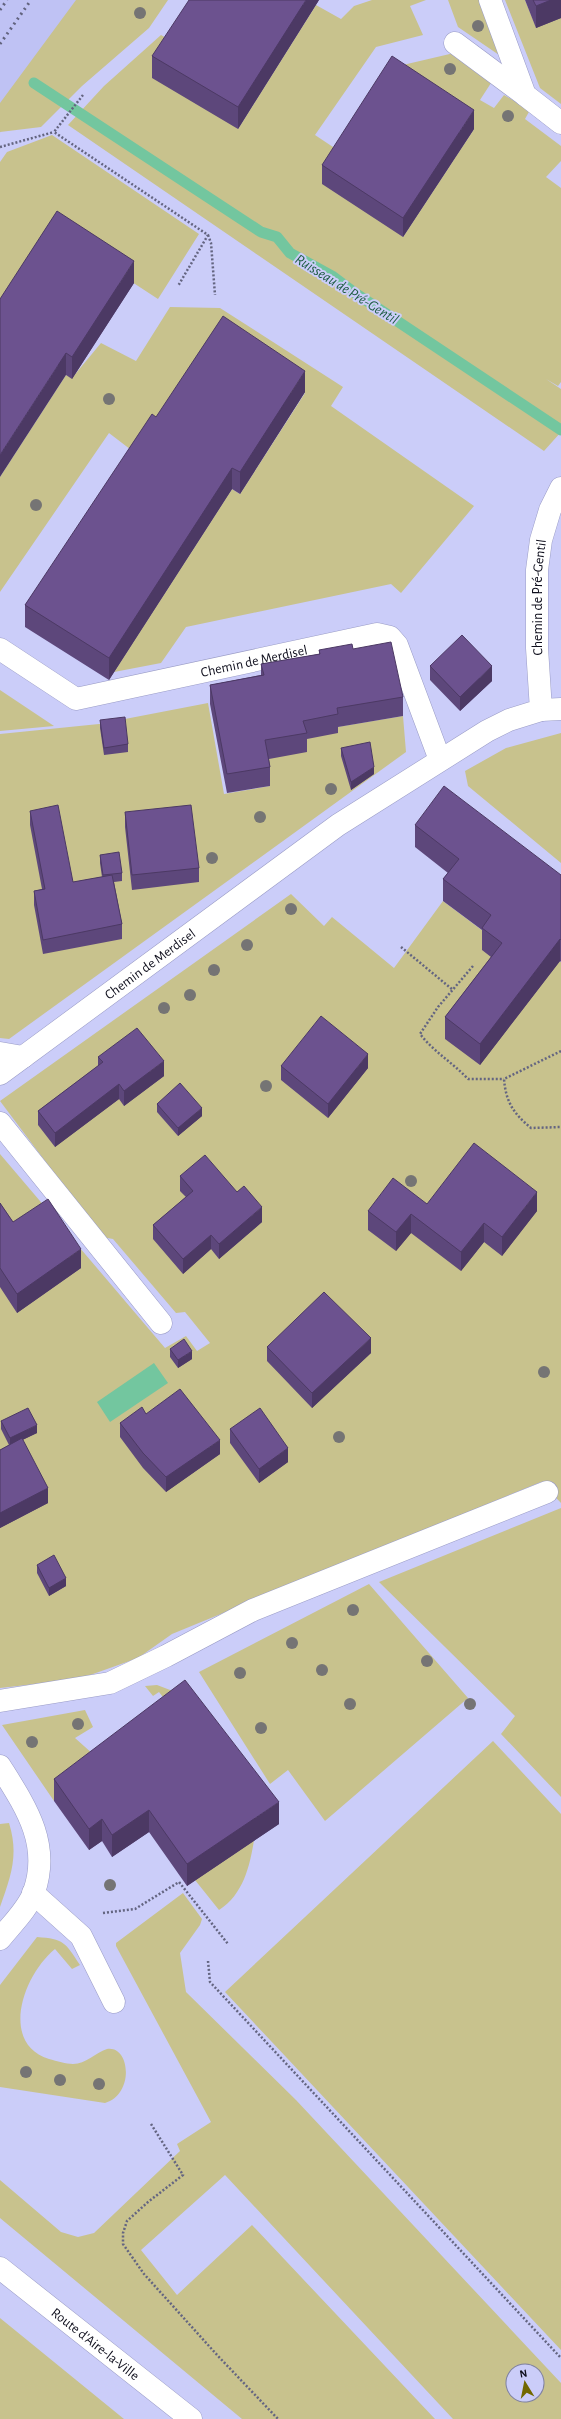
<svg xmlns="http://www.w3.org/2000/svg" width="561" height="2419" font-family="'Alegreya Sans',sans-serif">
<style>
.built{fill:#bfc2f4}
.green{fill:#c8c28d;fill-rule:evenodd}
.water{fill:#73c69f}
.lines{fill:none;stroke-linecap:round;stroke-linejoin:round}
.stream{stroke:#73c69f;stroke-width:11}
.service-casing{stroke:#9a9cc6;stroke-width:23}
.minor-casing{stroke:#9a9cc6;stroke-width:23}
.tertiary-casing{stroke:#9a9cc6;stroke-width:23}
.path{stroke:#646581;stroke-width:2.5;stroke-dasharray:2 2;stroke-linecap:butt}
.service{stroke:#fff;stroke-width:22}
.minor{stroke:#fff;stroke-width:22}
.tertiary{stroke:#fff;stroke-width:22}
.rail{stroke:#62637e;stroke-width:3;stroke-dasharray:2 4;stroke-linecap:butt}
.tree{fill:#757474}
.wall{fill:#5d477b}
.shaded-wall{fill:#4c3964}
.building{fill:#6c528f;stroke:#4c3964}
.labels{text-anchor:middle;stroke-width:4;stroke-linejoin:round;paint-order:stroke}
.street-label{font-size:14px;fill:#0e0e1c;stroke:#cbcdf9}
.water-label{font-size:15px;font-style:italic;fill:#1d5c42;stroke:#cbcdf9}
</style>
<rect width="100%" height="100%" fill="#cbcdf9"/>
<path class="built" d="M 0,0 L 90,0 L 0,133 Z"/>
<path class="green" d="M 76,0 L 168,0 L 149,28 L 82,86 L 41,127 L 0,132 L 0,103 Z
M 372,0 L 426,0 L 410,6 L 423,35 L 376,47 L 315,135 L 342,153 L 403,237 L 474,129 L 390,68 L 454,53 L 491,83 L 480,100 L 494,108 L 504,95 L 530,110 L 525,119 L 561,146 L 561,161 L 546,177 L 561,188 L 561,382 L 558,386 L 546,379 L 561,389 L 561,432 L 544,451 L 68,125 L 104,86 L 161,35 L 175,43 L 238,129 L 316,5 L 341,19 L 354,6 Z
M 448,0 L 479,0 L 502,57 L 458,27 Z
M 505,0 L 525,0 L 536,27 L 561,17 L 561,104 L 540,88 Z
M 52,135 L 199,234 L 158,299 L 57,233 L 0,321 L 0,162 L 7,152 Z
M 170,307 L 220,308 L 343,387 L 331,406 L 474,506 L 401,593 L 391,584 L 186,627 L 161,663 L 114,672 L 232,489 L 240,494 L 305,393 L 139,456 L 109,433 L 0,592 L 0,477 L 66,375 L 72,378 L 101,343 L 136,361 Z
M 0,690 L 54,726 L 0,731 Z
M 208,703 L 224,794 L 270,786 L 265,759 L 303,740 L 337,727 L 403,716 L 406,752 L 9,1039 L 0,1038 L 0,734 L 99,724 Z
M 561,733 L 561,863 L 468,786 L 465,771 L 506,748 Z
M 291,894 L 324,926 L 332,917 L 394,968 L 443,901 L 491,937 L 561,962 L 561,1503 L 541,1482 L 172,1634 L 138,1658 L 79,1679 L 0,1688 L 0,1154 L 165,1348 L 186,1336 L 197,1351 L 210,1343 L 185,1312 L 176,1313 L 113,1239 L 102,1237 L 0,1101 Z
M 561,1508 L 561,1797 L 501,1734 L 515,1716 L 379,1582 Z
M 369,1584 L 468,1698 L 325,1821 L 288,1770 L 270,1784 L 199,1672 Z
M 157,1685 L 178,1693 L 169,1705 L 159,1692 L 153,1696 L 145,1686 Z
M 85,1710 L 93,1727 L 75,1738 L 103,1763 L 54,1801 L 2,1725 Z
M 493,1741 L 561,1814 L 561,2350 L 225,1992 Z
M 9,1823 C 19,1855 11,1876 0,1907 L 0,1824 Z
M 254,1840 C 250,1866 243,1895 219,1910 L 195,1880 Z
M 183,1893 L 202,1919 L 200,1925 L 180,1953 L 186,1992 L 296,2100 L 561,2383 L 561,2419 L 453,2419 L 225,2175 L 141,2250 L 177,2295 L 252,2225 L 435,2419 L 242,2419 L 0,2218 L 0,2180 L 61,2232 L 78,2237 L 94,2233 L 180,2151 L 177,2144 L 211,2122 L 116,1946 L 116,1943 ZM 513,2371 L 537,2371 L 537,2395 L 513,2395 Z
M 37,1937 C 64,1939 65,1942 80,1965 L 72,1969 L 55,1949 C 22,1976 0,2044 49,2059 C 57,2061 66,2064 73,2064 C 86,2064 95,2053 107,2049 C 130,2045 135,2094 105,2103 L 0,2087 L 0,1985 Z
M 0,2318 L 124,2419 L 0,2419 Z"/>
<path class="water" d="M 154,1363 L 168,1383 L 110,1422 L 97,1402 Z"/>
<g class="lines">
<path class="stream" d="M 34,83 L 261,232 L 277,237 L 290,253 L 332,276 L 352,291 L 561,430"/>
<defs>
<g id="service">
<path d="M 490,0 L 525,95 L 561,123"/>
<path d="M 455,43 L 525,95"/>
<path id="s1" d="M 0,649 L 76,699 L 377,634 L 390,637 L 397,645 L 440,760"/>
<path d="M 541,710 L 561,709"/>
<path d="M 0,1053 L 23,1057"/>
<path d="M 0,1123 L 161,1323"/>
<path d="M 0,1701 L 110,1683 L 166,1656 L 253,1610 L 547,1492"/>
<path d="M 33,1893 L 81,1936 L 114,2002"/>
</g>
<g id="minor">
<path id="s2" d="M 0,1074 L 338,825 L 487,731 L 509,720 L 541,710 L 537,648 L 537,570 L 541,540 L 550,510 L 561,488"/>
<path d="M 0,1766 C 25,1806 51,1843 34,1892 C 28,1909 11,1925 0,1939"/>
</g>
<g id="tertiary">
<path id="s3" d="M 0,2268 L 191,2419"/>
</g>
</defs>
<use href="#service" class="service-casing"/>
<use href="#minor" class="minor-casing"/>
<use href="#tertiary" class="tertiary-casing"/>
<path class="path" d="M 83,95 L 54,132 L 208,235 L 178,286
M 0,147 L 54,132
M 208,235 L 211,243 L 215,295
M 401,947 L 453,990
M 473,966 L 438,1007 L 420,1034 C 435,1053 452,1062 468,1079 L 504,1079
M 561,1051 L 504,1079 C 506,1102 513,1113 531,1128 L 561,1127
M 103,1913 L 135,1909 L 179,1882 L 228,1944
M 208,1961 L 210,1982 L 561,2358
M 151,2124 L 183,2175 L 148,2202 L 127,2221 L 123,2233 L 123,2244 L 144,2274 L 218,2356 L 278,2419"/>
<use href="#service" class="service"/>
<use href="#minor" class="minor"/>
<use href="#tertiary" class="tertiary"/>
<path class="rail" d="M 0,10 L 7,0
M 0,44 L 31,0"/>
</g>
<g class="tree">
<circle cx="140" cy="13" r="6"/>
<circle cx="478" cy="26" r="6"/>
<circle cx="450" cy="69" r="6"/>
<circle cx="508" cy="116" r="6"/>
<circle cx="109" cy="399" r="6"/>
<circle cx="36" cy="505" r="6"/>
<circle cx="331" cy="789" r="6"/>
<circle cx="260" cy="817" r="6"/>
<circle cx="212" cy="858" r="6"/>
<circle cx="291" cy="909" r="6"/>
<circle cx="247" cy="945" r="6"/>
<circle cx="214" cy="970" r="6"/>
<circle cx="190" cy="995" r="6"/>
<circle cx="164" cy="1008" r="6"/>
<circle cx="266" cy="1086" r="6"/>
<circle cx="411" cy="1181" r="6"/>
<circle cx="544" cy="1372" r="6"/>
<circle cx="339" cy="1437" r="6"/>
<circle cx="353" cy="1610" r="6"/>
<circle cx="292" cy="1643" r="6"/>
<circle cx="427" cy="1661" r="6"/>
<circle cx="322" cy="1670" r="6"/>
<circle cx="240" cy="1673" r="6"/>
<circle cx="350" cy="1704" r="6"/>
<circle cx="470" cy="1704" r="6"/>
<circle cx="78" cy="1724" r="6"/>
<circle cx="261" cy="1728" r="6"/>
<circle cx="32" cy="1742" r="6"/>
<circle cx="110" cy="1885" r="6"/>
<circle cx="26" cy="2072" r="6"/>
<circle cx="60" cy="2080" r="6"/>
<circle cx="99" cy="2084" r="6"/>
</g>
<path class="wall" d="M 319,0 L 238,129 L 152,78 L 152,56 Z
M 525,0 L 561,0 L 561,18 L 536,28 Z
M 474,129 L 403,237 L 322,184 L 322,165 Z
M 134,283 L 72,379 L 66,375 L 0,299 Z
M 305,392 L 240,494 L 232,489 L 109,680 L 25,627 L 25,605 L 156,417 Z
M 353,649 L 403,697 L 403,716 L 338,727 L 338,733 L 307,739 L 307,752 L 269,759 L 270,767 L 270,786 L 227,793 L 210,704 L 210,685 L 261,675 L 261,664 L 319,654 L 319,650 Z
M 430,666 L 492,681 L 460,711 L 430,680 Z
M 100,720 L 128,744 L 128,752 L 104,755 L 100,728 Z
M 341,748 L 374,774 L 351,790 L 341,756 Z
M 30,811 L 73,882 L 102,877 L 100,863 L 100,855 L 122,873 L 122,881 L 114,882 L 122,924 L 122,939 L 43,954 L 34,905 L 34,891 L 42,889 L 30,825 Z
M 125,812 L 199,868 L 199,882 L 132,890 L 125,827 Z
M 415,825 L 561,875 L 561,962 L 560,961 L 480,1065 L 445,1039 L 445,1017 L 491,957 L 482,950 L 482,930 L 443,901 L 443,879 L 448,873 L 415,847 Z
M 98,1057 L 164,1076 L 124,1106 L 119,1099 L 55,1147 L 38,1125 L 38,1111 L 98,1066 Z
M 281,1066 L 368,1068 L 328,1118 L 281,1080 Z
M 157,1104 L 202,1116 L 178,1136 L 157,1112 Z
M 180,1176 L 262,1222 L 219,1259 L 211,1249 L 183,1274 L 153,1239 L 153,1225 L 186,1197 L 180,1191 Z
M 0,1203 L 13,1222 L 81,1268 L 17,1313 L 0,1287 Z
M 427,1204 L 537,1211 L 502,1256 L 484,1242 L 461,1271 L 411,1233 L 396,1251 L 368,1230 L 368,1211 Z
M 267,1347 L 371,1353 L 312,1408 L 267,1361 Z
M 170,1349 L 192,1359 L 178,1368 L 170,1357 Z
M 146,1414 L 220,1454 L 166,1492 L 143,1468 L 120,1437 L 120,1423 Z
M 1,1421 L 37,1433 L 22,1440 L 48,1503 L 0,1528 L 0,1450 L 9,1445 L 1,1429 Z
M 230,1429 L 288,1462 L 259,1483 L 230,1443 Z
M 37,1565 L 66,1586 L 49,1596 L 37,1573 Z
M 54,1779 L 279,1824 L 187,1886 L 149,1832 L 112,1857 L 102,1841 L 89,1850 L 54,1801 Z"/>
<path class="shaded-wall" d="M 306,0 L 319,0 L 238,129 L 238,107 Z
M 551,0 L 561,0 L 561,18 L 536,28 L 536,6 Z
M 474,110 L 474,129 L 403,237 L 403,218 Z
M 134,261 L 134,283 L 72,379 L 72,357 Z
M 66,353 L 66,375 L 0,477 L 0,455 Z
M 305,371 L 305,392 L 240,494 L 240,472 Z
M 232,468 L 232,489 L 109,680 L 109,658 Z
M 492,666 L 492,681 L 460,711 L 460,697 Z
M 374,767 L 374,774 L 351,790 L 351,782 Z
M 560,939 L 560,961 L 480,1065 L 480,1044 Z
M 368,1054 L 368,1068 L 328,1118 L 328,1104 Z
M 164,1061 L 164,1076 L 124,1106 L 124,1091 Z
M 119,1084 L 119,1099 L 55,1147 L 55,1133 Z
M 202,1108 L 202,1116 L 178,1136 L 178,1128 Z
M 537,1192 L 537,1211 L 502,1256 L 502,1237 Z
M 262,1207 L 262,1222 L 219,1259 L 219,1244 Z
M 411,1214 L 411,1233 L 396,1251 L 396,1232 Z
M 484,1223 L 484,1242 L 461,1271 L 461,1252 Z
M 211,1235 L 211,1249 L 183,1274 L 183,1259 Z
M 81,1249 L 81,1268 L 17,1313 L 17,1294 Z
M 371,1338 L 371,1353 L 312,1408 L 312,1393 Z
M 192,1351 L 192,1359 L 178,1368 L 178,1360 Z
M 37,1425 L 37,1433 L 10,1446 L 10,1438 Z
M 220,1440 L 220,1454 L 166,1492 L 166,1477 Z
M 288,1448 L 288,1462 L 259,1483 L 259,1469 Z
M 48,1488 L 48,1503 L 0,1528 L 0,1513 Z
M 66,1578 L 66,1586 L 49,1596 L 49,1588 Z
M 279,1802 L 279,1824 L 187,1886 L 187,1864 Z
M 149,1810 L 149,1832 L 112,1857 L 112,1835 Z
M 102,1819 L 102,1841 L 89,1850 L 89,1829 Z"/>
<path class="building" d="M 189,0 L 306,0 L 238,107 L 152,56 Z
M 533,0 L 551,0 L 536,6 Z
M 392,56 L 474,110 L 403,218 L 322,165 Z
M 57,211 L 134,261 L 72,357 L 66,353 L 0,455 L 0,299 Z
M 223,316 L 305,371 L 240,472 L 232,468 L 109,658 L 25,605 L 152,414 L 156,417 Z
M 462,635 L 492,666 L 460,697 L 430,666 Z
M 391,642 L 403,697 L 337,708 L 338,714 L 303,721 L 307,733 L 265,740 L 270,767 L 227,774 L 210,685 L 264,675 L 261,664 L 320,654 L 319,650 L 352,644 L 353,649 Z
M 125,717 L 128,744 L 104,748 L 100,720 Z
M 370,742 L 374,767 L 351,782 L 341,748 Z
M 444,786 L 561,875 L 561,940 L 560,939 L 480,1044 L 445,1017 L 502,943 L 482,928 L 491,915 L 443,879 L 459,859 L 415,825 Z
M 58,805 L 73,882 L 112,875 L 122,924 L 43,940 L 34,891 L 45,889 L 30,811 Z
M 191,805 L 199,868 L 132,875 L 125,812 Z
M 119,852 L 122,873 L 103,875 L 100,855 Z
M 321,1016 L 368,1054 L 328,1104 L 281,1066 Z
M 137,1028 L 164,1061 L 124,1091 L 119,1084 L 55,1133 L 38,1111 L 103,1062 L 98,1057 Z
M 180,1083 L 202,1108 L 178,1128 L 157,1104 Z
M 474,1143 L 537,1192 L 502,1237 L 484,1223 L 461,1252 L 411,1214 L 396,1232 L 368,1211 L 393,1178 L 427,1204 Z
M 205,1155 L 237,1192 L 244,1186 L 262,1207 L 219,1244 L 211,1235 L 183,1259 L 153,1225 L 193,1191 L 180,1176 Z
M 48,1199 L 81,1249 L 17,1294 L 0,1268 L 0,1203 L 13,1222 Z
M 324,1292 L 371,1338 L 312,1393 L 267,1347 Z
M 184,1339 L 192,1351 L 178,1360 L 170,1349 Z
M 180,1389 L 220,1440 L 166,1477 L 143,1453 L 120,1423 L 142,1407 L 146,1414 Z
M 28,1408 L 37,1425 L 10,1438 L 1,1421 Z
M 260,1408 L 288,1448 L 259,1469 L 230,1429 Z
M 22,1438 L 48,1488 L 0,1513 L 0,1450 Z
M 54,1555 L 66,1578 L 49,1588 L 37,1565 Z
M 185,1680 L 279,1802 L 187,1864 L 149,1810 L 112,1835 L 102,1819 L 89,1829 L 54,1779 Z"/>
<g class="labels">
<g class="street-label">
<text dy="5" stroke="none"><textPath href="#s2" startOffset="767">Chemin de Pré-Gentil</textPath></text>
<text dy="5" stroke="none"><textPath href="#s1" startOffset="273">Chemin de Merdisel</textPath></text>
<text dy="5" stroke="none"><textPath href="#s2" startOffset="186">Chemin de Merdisel</textPath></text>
<text dy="5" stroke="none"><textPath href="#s3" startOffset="122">Route d'Aire-la-Ville</textPath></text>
</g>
<g class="water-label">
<text transform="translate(347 289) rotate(32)" y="5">Ruisseau de Pré-Gentil</text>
</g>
</g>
<g transform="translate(525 2383) rotate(350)"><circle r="19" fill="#cbcdf9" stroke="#7f81a1"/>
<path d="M0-3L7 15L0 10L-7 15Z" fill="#726800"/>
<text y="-6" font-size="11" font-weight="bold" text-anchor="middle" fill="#0e0e1c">N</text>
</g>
</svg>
